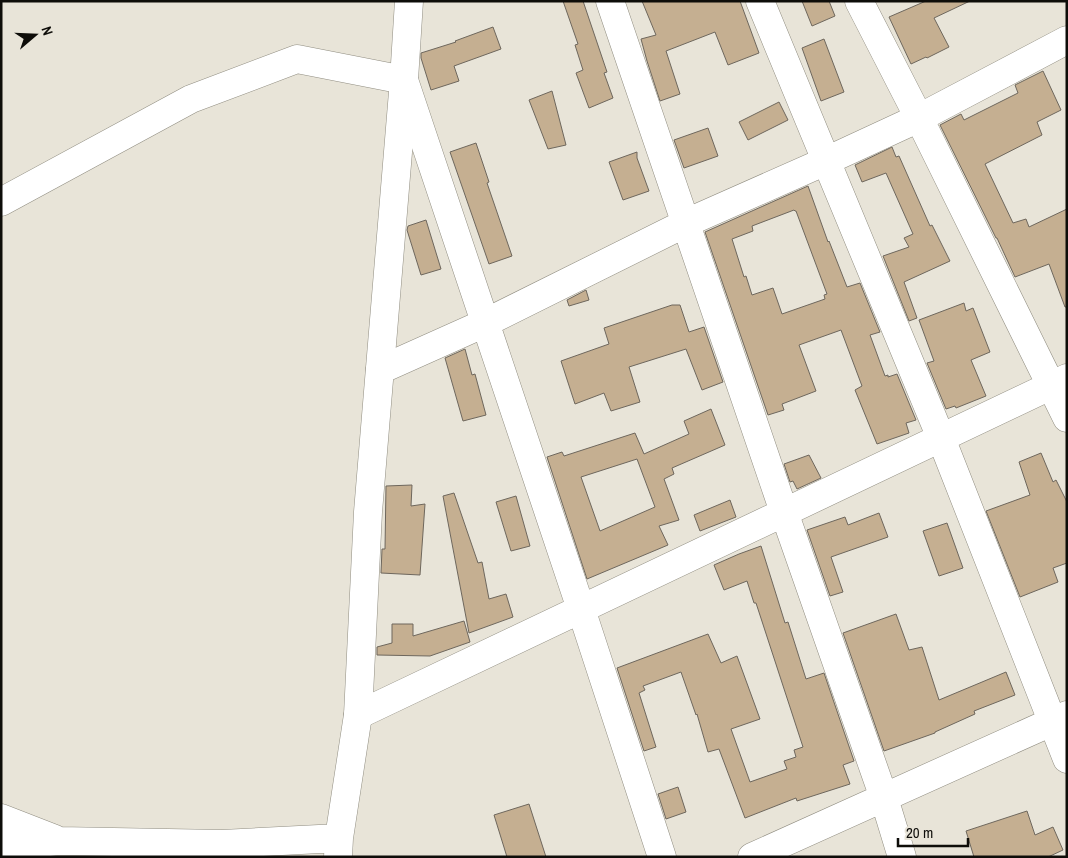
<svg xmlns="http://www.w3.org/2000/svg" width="1068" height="858" font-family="'Archivo Narrow',sans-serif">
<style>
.building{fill:#c5af91;stroke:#6e675d;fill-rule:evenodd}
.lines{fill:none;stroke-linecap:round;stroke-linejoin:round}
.street-casing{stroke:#908d81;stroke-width:29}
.secondary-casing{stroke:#908d81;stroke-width:29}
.street{stroke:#fff;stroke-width:28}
.secondary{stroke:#fff;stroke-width:28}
</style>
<rect width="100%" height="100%" fill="#e8e4d8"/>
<path class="building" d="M 563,1 L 583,1 L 607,72 L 604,73 L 613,98 L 589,108 L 576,73 L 583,70 L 575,45 L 578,44 Z
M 642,1 L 740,1 L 759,53 L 728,65 L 715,32 L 666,51 L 680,94 L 660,101 L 647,61 L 641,39 L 656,35 Z
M 802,1 L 829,1 L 835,16 L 812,26 Z
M 926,1 L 970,1 L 934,18 L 949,47 L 927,58 L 926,57 L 911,64 L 889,17 Z
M 493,27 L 501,49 L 454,66 L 459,81 L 431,90 L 421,58 L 421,53 L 456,42 L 455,41 Z
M 824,39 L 844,92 L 821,101 L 802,48 Z
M 1043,71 L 1061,110 L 1037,122 L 1042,135 L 985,164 L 1013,223 L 1026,219 L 1029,227 L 1067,209 L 1067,307 L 1065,307 L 1049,264 L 1015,277 L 997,238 L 996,238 L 940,125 L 961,114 L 964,120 L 1018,93 L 1015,85 Z
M 552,91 L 566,145 L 548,149 L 529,100 Z
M 779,102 L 788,120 L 748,140 L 739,122 Z
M 708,128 L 718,156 L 684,168 L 674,140 Z
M 476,143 L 489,182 L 487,183 L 512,256 L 489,264 L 450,152 Z
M 892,147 L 896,157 L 899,156 L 930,226 L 932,225 L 950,261 L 904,282 L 917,318 L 909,321 L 883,256 L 909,247 L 904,238 L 913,234 L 886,173 L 862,182 L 855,165 Z
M 637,152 L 637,158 L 649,191 L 623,200 L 609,162 Z
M 808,186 L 828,242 L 829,241 L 847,287 L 860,283 L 880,332 L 870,335 L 885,376 L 888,375 L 888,377 L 897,374 L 916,420 L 906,423 L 909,433 L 877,444 L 855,390 L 862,386 L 841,330 L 799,345 L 816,391 L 782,404 L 784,410 L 768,415 L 705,232 ZM 794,210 L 795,211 L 796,211 L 827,294 L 824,295 L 825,299 L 782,314 L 773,288 L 752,295 L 746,276 L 744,277 L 732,239 L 753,231 L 752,226 Z
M 426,220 L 441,269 L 421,275 L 407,230 L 408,226 Z
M 586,290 L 589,300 L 569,306 L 567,300 Z
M 964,303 L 966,311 L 973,308 L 990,352 L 971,360 L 986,396 L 956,408 L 955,406 L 946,409 L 927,363 L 934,361 L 919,320 Z
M 672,305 L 680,305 L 689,332 L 704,327 L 723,382 L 702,390 L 686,349 L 629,367 L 640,402 L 611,411 L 604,393 L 575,404 L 561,361 L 609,344 L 604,328 Z
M 465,349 L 472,375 L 475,374 L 486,415 L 463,421 L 445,358 Z
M 711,409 L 725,445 L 672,468 L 674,474 L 664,479 L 679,520 L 659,526 L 668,545 L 587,579 L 547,457 L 562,452 L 564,456 L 635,433 L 644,454 L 689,434 L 684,421 ZM 637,459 L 655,507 L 600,531 L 581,477 Z
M 1041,453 L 1053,482 L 1056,480 L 1067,502 L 1067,563 L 1053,568 L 1058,582 L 1020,597 L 986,511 L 1030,495 L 1019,462 Z
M 809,455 L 821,478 L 797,489 L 793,481 L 790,482 L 784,464 Z
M 412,485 L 411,506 L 425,504 L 420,575 L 381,573 L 382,549 L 385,549 L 386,486 Z
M 454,493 L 478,563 L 482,562 L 489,599 L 506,594 L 513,617 L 469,633 L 443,496 Z
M 516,496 L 530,546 L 511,551 L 496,502 Z
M 730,500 L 736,517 L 700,531 L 694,515 Z
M 879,513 L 888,537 L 831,557 L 843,592 L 830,596 L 807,530 L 845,517 L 848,525 Z
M 947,523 L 963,568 L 939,576 L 923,531 Z
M 761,546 L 785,623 L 788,622 L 806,679 L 824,673 L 854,761 L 843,765 L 850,784 L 797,801 L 796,798 L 745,818 L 719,749 L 708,752 L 697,714 L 696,715 L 681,672 L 643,686 L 645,690 L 639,693 L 656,747 L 644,751 L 617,668 L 708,634 L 721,663 L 737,656 L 760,719 L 731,729 L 750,782 L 787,769 L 784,761 L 796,757 L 794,750 L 803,747 L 756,603 L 754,603 L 747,581 L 724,590 L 714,565 L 739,554 Z
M 896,614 L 909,650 L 922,647 L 939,700 L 1006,672 L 1015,695 L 974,711 L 975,714 L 935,732 L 935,733 L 884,751 L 843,633 Z
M 464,621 L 470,642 L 430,656 L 377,655 L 377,647 L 392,643 L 392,624 L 413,624 L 413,636 Z
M 678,787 L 686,812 L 666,819 L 658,794 Z
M 529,804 L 546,857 L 507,857 L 494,815 Z
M 1027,811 L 1035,835 L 1053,827 L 1063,850 L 1048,857 L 974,857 L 966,831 Z"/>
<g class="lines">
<defs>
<path id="street" d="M 610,1 L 784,512 L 884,798 L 902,857
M 760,1 L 941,438 L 1067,759
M 859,1 L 919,118 L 1067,418
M 1,202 L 191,99 L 297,59 L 404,80 L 581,609 L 662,857
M 380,370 L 485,323 L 686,223 L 826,161 L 919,118 L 1067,40
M 358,715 L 1067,378
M 752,857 L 1067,715"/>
<path id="secondary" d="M 1,818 L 55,839
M 1,847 L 59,841 L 222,844 L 339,838
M 338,857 L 339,838 L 358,715 L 368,512 L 404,80 L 409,1"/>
</defs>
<use href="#street" class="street-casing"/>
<use href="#secondary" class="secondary-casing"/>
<use href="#street" class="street"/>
<use href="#secondary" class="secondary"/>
</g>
<rect width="1068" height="858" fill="none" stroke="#0e0d09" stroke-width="5"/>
<g transform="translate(35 35) rotate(71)" stroke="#e8e4d8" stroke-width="4" paint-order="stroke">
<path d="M0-4L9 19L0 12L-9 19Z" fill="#0e0d09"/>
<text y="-8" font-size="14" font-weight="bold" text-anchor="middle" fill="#0e0d09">N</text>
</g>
<path d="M898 838v8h70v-8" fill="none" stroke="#0e0d09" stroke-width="2.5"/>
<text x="906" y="838" font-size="15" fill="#0e0d09" stroke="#e8e4d8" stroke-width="4" paint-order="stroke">20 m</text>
</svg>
